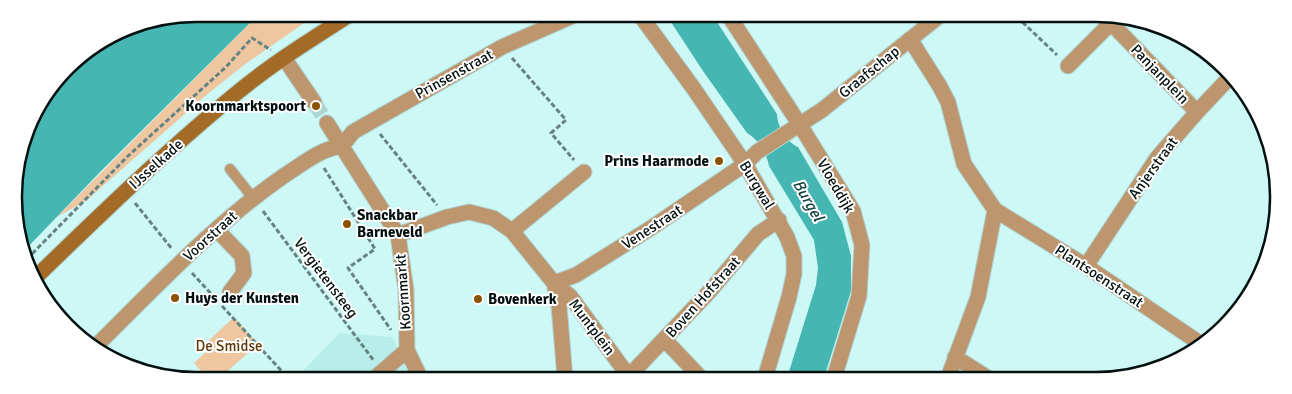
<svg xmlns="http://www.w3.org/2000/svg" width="1292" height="394" font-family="Signika,sans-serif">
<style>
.built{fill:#b8edea}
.green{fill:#eec7a1}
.water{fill:#45b6b2}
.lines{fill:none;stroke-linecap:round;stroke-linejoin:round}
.street-tunnel{stroke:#afd5d3;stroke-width:15;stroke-dasharray:15 8;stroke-linecap:butt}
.lane-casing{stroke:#add3d1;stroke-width:12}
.street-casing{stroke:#add3d1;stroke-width:17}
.secondary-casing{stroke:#add3d1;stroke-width:17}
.path{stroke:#668381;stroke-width:3;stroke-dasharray:5 2.5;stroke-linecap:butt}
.lane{stroke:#be966e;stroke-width:10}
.street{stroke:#be966e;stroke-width:15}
.secondary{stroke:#a46b27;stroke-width:15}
.poi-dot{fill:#895303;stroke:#fff;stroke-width:2}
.labels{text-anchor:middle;stroke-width:4;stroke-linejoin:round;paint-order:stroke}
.street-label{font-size:15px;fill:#02100f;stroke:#fff}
.poi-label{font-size:15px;font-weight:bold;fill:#02100f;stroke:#fff;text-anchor:start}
.park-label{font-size:15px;fill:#5d3808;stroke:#fff}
.water-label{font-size:16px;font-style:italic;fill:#114342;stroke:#fff}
.rim{fill:none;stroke:#02100f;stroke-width:2.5}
</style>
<rect width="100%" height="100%" fill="#cdf8f6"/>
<path class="built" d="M 340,333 L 392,337 L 409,372 L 407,377 L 297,377 Z"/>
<path class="green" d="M 259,14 L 317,14 L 244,65 L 204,97 L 87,200 L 57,217 Z
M 234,317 L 258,344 L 221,377 L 206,377 L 194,363 L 210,348 L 206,343 Z"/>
<path class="water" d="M 197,14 L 259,14 L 101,171 L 23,252 L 20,244 L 15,173 L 33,116 L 76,59 L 127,28 Z
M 667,16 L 713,16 L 777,114 C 777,126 787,142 798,147 L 842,222 L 851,256 L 851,291 L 824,378 L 787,378 L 816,285 L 818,268 L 814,240 L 769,166 C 767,154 758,139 747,133 L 703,71 Z"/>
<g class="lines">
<path class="street-tunnel" d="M 314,102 L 327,123"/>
<defs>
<path id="lane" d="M 230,169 L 253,198"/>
<path id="street" d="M 640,15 L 694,89 L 745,164 L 787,237 L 794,256 L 794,274 L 789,297 L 765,378
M 729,16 L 800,125 L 853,211 L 862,245 L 859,296 L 834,378
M 910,39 L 939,85 L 948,102 L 964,164 L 995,210 L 978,297 L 948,378
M 284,58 L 314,102
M 1068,66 L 1111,23 L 1197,112
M 327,123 L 398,235 L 406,290 L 407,350 L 420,377
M 342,146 L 353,132 L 502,47 L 575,15
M 995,210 L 1086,266 L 1201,344
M 217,230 L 242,256 L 244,273 L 230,292
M 512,231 L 584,172
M 398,235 L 447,217 L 469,212 L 493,218 L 512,231 L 554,283 L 570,296 L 630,378
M 1086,266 L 1157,158 L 1197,112 L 1230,77
M 554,283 L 576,275 L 651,228 L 745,164 L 757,152 L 822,110 L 938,17
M 554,283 L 559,306 L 565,378
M 665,340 L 701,378
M 94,348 C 155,288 214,224 285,175 C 304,163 320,149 342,146
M 955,357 L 988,378
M 629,376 L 709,292 L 758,234 L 779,220
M 376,377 L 407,350"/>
<path id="secondary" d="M 35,278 C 101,214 167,150 238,92 C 273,63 312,39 351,14"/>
</defs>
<use href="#lane" class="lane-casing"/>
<use href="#street" class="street-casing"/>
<use href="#secondary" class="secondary-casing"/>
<path class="path" d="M 1017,17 L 1057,55
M 512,58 L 566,120 L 551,133 L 574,160
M 380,134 L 437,205
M 324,168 L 375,249 L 348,268 L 391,330
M 135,203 L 172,249
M 263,211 L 374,361
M 27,259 L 128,156 L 226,67 L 252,38 L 271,50
M 192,273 L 215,298
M 222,306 L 287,377"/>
<use href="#lane" class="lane"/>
<use href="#street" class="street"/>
<use href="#secondary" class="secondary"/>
</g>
<g class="poi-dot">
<circle cx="316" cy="106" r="5"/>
<circle cx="719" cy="161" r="5"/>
<circle cx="347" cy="224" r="5"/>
<circle cx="175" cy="298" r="5"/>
<circle cx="478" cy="299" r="5"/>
</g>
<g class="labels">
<g class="street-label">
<text transform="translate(869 72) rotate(-39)" y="5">Graafschap</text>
<text transform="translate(454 74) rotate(-29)" y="5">Prinsenstraat</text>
<text transform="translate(1160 74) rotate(46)" y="5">Panjanplein</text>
<text transform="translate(156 164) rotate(-42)" y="5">IJsselkade</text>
<text transform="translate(1153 168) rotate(-54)" y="5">Anjerstraat</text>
<text transform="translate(757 185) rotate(59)" y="5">Burgwal</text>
<text transform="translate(836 186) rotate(60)" y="5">Vloeddijk</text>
<text transform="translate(652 227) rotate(-33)" y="5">Venestraat</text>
<text transform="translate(210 236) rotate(-42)" y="5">Voorstraat</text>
<text transform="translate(1099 276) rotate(33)" y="5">Plantsoenstraat</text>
<text transform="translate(326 278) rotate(53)" y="5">Vergietensteeg</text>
<text transform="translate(403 292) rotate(-94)" y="5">Koornmarkt</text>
<text transform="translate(703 297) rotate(-48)" y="5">Boven Hofstraat</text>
<text transform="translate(592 327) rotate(53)" y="5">Muntplein</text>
</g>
<g class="poi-label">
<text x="306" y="111" text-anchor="end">Koornmarktspoort</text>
<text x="709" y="166" text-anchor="end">Prins Haarmode</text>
<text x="357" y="220">Snackbar<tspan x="357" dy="17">Barneveld</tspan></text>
<text x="185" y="303">Huys der Kunsten</text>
<text x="488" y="304">Bovenkerk</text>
</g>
<g class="park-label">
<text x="229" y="351">De Smidse</text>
</g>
<g class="water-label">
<text transform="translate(809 200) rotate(60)" y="6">Burgel</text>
</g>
</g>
<path d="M0 0H1292V394H0ZM196 22H1096A174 174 0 0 1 1270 196V198A174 174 0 0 1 1096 372H196A174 174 0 0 1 22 198V196A174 174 0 0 1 196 22Z" fill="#fff" fill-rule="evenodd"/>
<path class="rim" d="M196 22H1096A174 174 0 0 1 1270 196V198A174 174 0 0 1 1096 372H196A174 174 0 0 1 22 198V196A174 174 0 0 1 196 22Z"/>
</svg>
